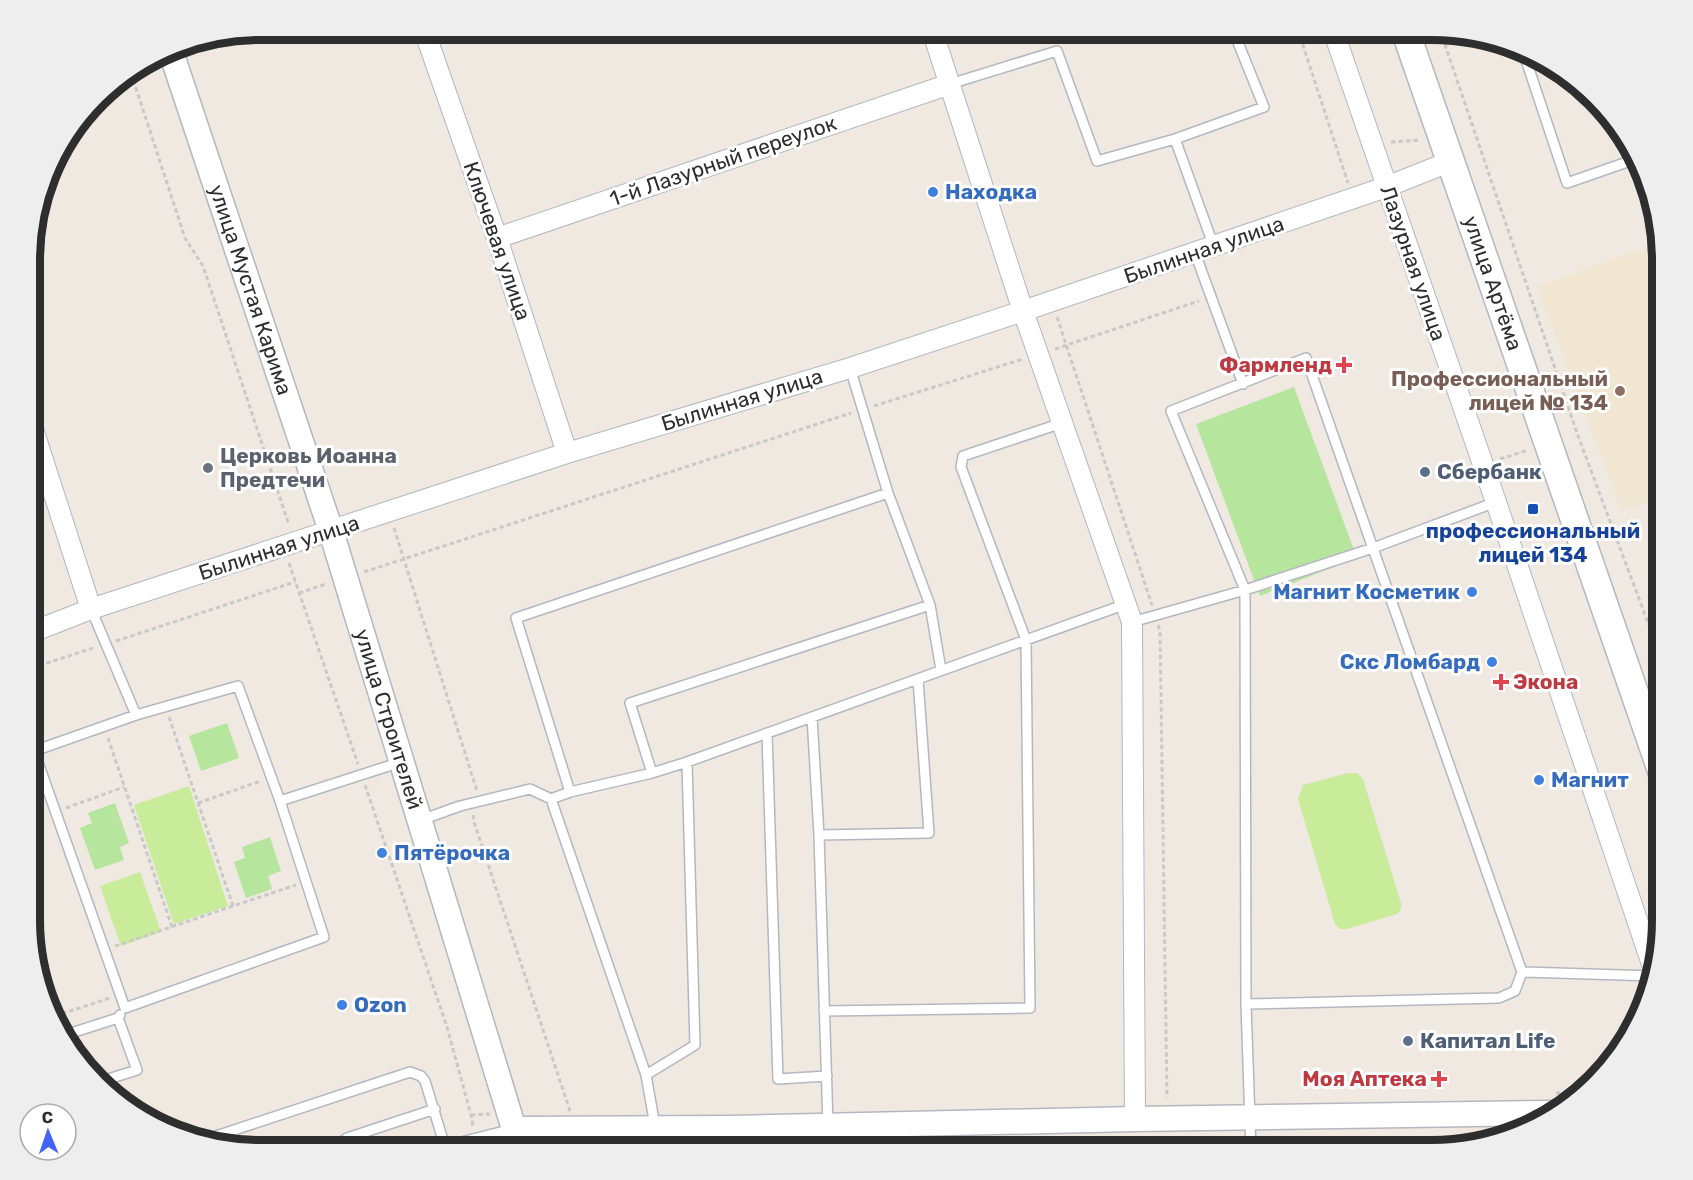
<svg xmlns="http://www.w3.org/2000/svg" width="1693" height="1180" font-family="Rubik,sans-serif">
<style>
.education{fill:#f0e6d1}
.green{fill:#b6e59e}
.pitch{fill:#c9ec9a}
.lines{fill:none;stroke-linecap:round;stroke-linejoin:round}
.service-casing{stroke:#b4b7c1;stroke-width:12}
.minor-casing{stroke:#b4b7c1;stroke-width:22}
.tertiary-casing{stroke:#b4b7c1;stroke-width:27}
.secondary-casing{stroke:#b4b7c1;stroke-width:30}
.path{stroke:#c9c9c9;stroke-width:3;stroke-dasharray:4.5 3;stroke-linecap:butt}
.service{stroke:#fff;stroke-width:9}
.minor{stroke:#fff;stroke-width:20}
.tertiary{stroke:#fff;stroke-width:24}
.secondary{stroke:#fff;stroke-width:27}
.shop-dot{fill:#3f7fe0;stroke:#fff;stroke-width:2}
.health-dot{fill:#e0444e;stroke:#fff;stroke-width:2}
.education-dot{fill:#8d6e63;stroke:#fff;stroke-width:2}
.worship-dot{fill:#6b7280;stroke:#fff;stroke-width:2}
.service-dot{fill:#5c6f8a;stroke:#fff;stroke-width:2}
.transit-dot{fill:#1a4fb4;stroke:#fff;stroke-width:2}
.labels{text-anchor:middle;stroke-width:6;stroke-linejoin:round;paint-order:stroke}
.street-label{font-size:21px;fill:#2e2e2e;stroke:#fff}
.shop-label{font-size:21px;font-weight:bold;fill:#366cbe;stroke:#fff;text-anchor:start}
.health-label{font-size:21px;font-weight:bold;fill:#be3a42;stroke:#fff;text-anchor:end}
.education-label{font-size:21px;font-weight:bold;fill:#785e54;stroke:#fff;text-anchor:end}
.worship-label{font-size:21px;font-weight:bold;fill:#5b616d;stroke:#fff;text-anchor:start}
.service-label{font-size:21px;font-weight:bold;fill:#4e5e75;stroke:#fff;text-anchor:start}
.transit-label{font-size:21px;font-weight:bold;fill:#164399;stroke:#fff}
.rim{fill:none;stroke:#2e2e2e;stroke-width:8}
</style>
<rect width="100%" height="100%" fill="#efe9e1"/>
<path class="education" d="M 1661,242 L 1663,495 L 1622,511 L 1537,287 Z"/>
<path class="green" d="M 1294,387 L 1357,558 L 1260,596 L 1196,424 Z
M 227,723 L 239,758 L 201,771 L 189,736 Z
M 115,803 L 129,843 L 120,847 L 124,860 L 95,870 L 80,828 L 92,823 L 88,813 Z
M 270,837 L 281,871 L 268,876 L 272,889 L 246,898 L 234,862 L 245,858 L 242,847 Z
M 665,1143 L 665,1150 L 558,1150 L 558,1147 Z"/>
<path class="pitch" d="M 1348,773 L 1357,773 L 1363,779 L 1401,903 L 1401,909 L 1397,914 L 1347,929 L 1340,929 L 1335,924 L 1298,799 L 1303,785 Z
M 189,786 L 228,906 L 174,924 L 134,805 Z
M 140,872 L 161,932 L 121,946 L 100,886 Z"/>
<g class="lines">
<defs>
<path id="service" d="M 1523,51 L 1567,183 L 1636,159
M 950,84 L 1057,51 L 1097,161 L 1175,139 L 1214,247
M 1175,139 L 1264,107 L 1233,30
M 1195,253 L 1243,384
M 850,368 L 888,493 L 930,605 L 941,670
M 91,609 L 136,715 L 238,686 L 280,801 L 401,762
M 1132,622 L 1245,590 L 1373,548 L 1496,502
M 136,715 L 34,751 L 125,1008 L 324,937 L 280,801
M 812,717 L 819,835 L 828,1125
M 767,733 L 778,1079 L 827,1076
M 652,773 L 630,703 L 930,605
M 570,792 L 516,618 L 888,493
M 551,799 L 646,1075 L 655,1126
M 421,820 L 460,806 L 530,789 L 551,799 L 570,792 L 652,773 L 687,762 L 1126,604
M 819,835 L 929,833 L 918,679
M 1246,1004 L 1499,998 L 1515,991 L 1522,972
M 824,1011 L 1030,1008 L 1026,640 L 961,467 L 963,456 L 1062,423
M 62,1036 L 118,1018 L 120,1015
M 646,1075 L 695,1045 L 687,762
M 102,1081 L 137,1070 L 118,1018
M 201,1141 L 410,1072 L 421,1076 L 425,1081 L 446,1150
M 445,1146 L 513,1129
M 338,1150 L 342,1142 L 347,1138 L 435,1109
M 1251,1150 L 1246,1004 L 1245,590 L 1171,411 L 1306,358 L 1522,972 L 1654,976"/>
<path id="minor" d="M 424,30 L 497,238 L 567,453
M 932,30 L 1023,311 L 1132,622 L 1135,1119
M 1333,30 L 1496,502 L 1655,973
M 497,238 L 950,84
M 32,426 L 91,609
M 32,632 L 91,609 L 567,453 L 850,368 L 1023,311 L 1386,187 L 1449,162"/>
<g id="tertiary">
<path id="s1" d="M 170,49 L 331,531 L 514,1129 L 517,1150"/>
<path d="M 514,1129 L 732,1128 L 1135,1119 L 1550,1113"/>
</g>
<g id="secondary">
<path id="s2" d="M 1405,30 L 1663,775"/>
</g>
</defs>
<use href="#service" class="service-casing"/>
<use href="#minor" class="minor-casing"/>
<use href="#tertiary" class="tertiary-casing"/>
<use href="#secondary" class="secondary-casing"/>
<path class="path" d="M 1298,30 L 1348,183
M 1440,30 L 1577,433 L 1663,663
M 131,73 L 185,238 L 203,266 L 289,525
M 1391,142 L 1420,140
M 1057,317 L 1152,605
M 1055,349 L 1199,301
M 874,406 L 1023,359
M 1500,459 L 1528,450
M 394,528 L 477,791
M 289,563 L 358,764
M 364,572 L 851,413
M 299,593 L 326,584
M 1158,625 L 1160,631 L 1167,1098
M 116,641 L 295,582
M 32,668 L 96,647
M 169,717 L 233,906 L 296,885
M 108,738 L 172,927
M 365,785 L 447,1027 L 471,1115 L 473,1127
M 198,803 L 261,781
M 66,808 L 124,787
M 474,815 L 473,819 L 570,1111
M 115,946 L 233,906
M 55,1016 L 110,998
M 1556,1093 L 1576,1092
M 471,1115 L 490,1114
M 1169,1138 L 1170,1150"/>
<use href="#service" class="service"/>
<use href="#minor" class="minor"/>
<use href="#tertiary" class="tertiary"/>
<use href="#secondary" class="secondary"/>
</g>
<g class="shop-dot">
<circle cx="933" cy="192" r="6"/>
<circle cx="1472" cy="592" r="6"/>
<circle cx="1492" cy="662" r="6"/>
<circle cx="1539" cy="780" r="6"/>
<circle cx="382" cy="853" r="6"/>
<circle cx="342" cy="1005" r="6"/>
</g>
<g class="health-dot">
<path d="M1341 356h6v6h6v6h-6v6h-6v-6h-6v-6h6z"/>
<path d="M1498 673h6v6h6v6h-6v6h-6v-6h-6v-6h6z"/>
<path d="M1436 1070h6v6h6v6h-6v6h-6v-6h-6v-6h6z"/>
</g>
<circle class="education-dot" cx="1620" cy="391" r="6"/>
<circle class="worship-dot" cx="208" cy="468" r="6"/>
<g class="service-dot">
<circle cx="1425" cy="472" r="6"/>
<circle cx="1408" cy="1041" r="6"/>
</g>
<rect class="transit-dot" x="1527" y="503" width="12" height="12" rx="3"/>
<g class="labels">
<g class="street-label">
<text transform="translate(723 161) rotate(-19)" y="7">1-й Лазурный переулок</text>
<text transform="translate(497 241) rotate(71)" y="7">Ключевая улица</text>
<text transform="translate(1204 250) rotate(-19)" y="7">Былинная улица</text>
<text transform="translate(1413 263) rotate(71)" y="7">Лазурная улица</text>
<text dy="7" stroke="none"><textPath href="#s2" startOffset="268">улица Артёма</textPath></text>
<text dy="7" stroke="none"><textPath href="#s1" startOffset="254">улица Мустая Карима</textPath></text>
<text transform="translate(742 400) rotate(-17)" y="7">Былинная улица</text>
<text transform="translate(279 548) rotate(-18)" y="7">Былинная улица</text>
<text dy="7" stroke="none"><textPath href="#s1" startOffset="705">улица Строителей</textPath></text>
</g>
<g class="shop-label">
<text x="945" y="199">Находка</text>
<text x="1460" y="599" text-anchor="end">Магнит Косметик</text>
<text x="1480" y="669" text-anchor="end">Скс Ломбард</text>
<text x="1551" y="787">Магнит</text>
<text x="394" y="860">Пятёрочка</text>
<text x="354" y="1012">Ozon</text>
</g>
<g class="health-label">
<text x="1332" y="372">Фармленд</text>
<text x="1513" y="689" text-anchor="start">Экона</text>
<text x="1427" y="1086">Моя Аптека</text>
</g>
<g class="education-label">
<text x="1608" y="386">Профессиональный<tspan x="1608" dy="24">лицей № 134</tspan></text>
</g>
<g class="worship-label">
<text x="220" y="463">Церковь Иоанна<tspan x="220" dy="24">Предтечи</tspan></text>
</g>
<g class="service-label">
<text x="1437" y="479">Сбербанк</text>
<text x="1420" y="1048">Капитал Life</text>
</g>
<g class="transit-label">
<text x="1533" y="538">профессиональный<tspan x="1533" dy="24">лицей 134</tspan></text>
</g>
</g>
<path d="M0 0H1693V1180H0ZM260 40H1432A220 220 0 0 1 1652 260V920A220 220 0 0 1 1432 1140H260A220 220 0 0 1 40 920V260A220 220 0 0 1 260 40Z" fill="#eee" fill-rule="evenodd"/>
<path class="rim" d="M260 40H1432A220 220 0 0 1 1652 260V920A220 220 0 0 1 1432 1140H260A220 220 0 0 1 40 920V260A220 220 0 0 1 260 40Z"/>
<g transform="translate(48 1132) rotate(358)"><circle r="28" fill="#ffffff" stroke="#ababab" stroke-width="1.5"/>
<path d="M0-4.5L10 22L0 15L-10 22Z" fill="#4264fb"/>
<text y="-9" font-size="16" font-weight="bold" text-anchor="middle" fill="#2e2e2e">С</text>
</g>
</svg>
